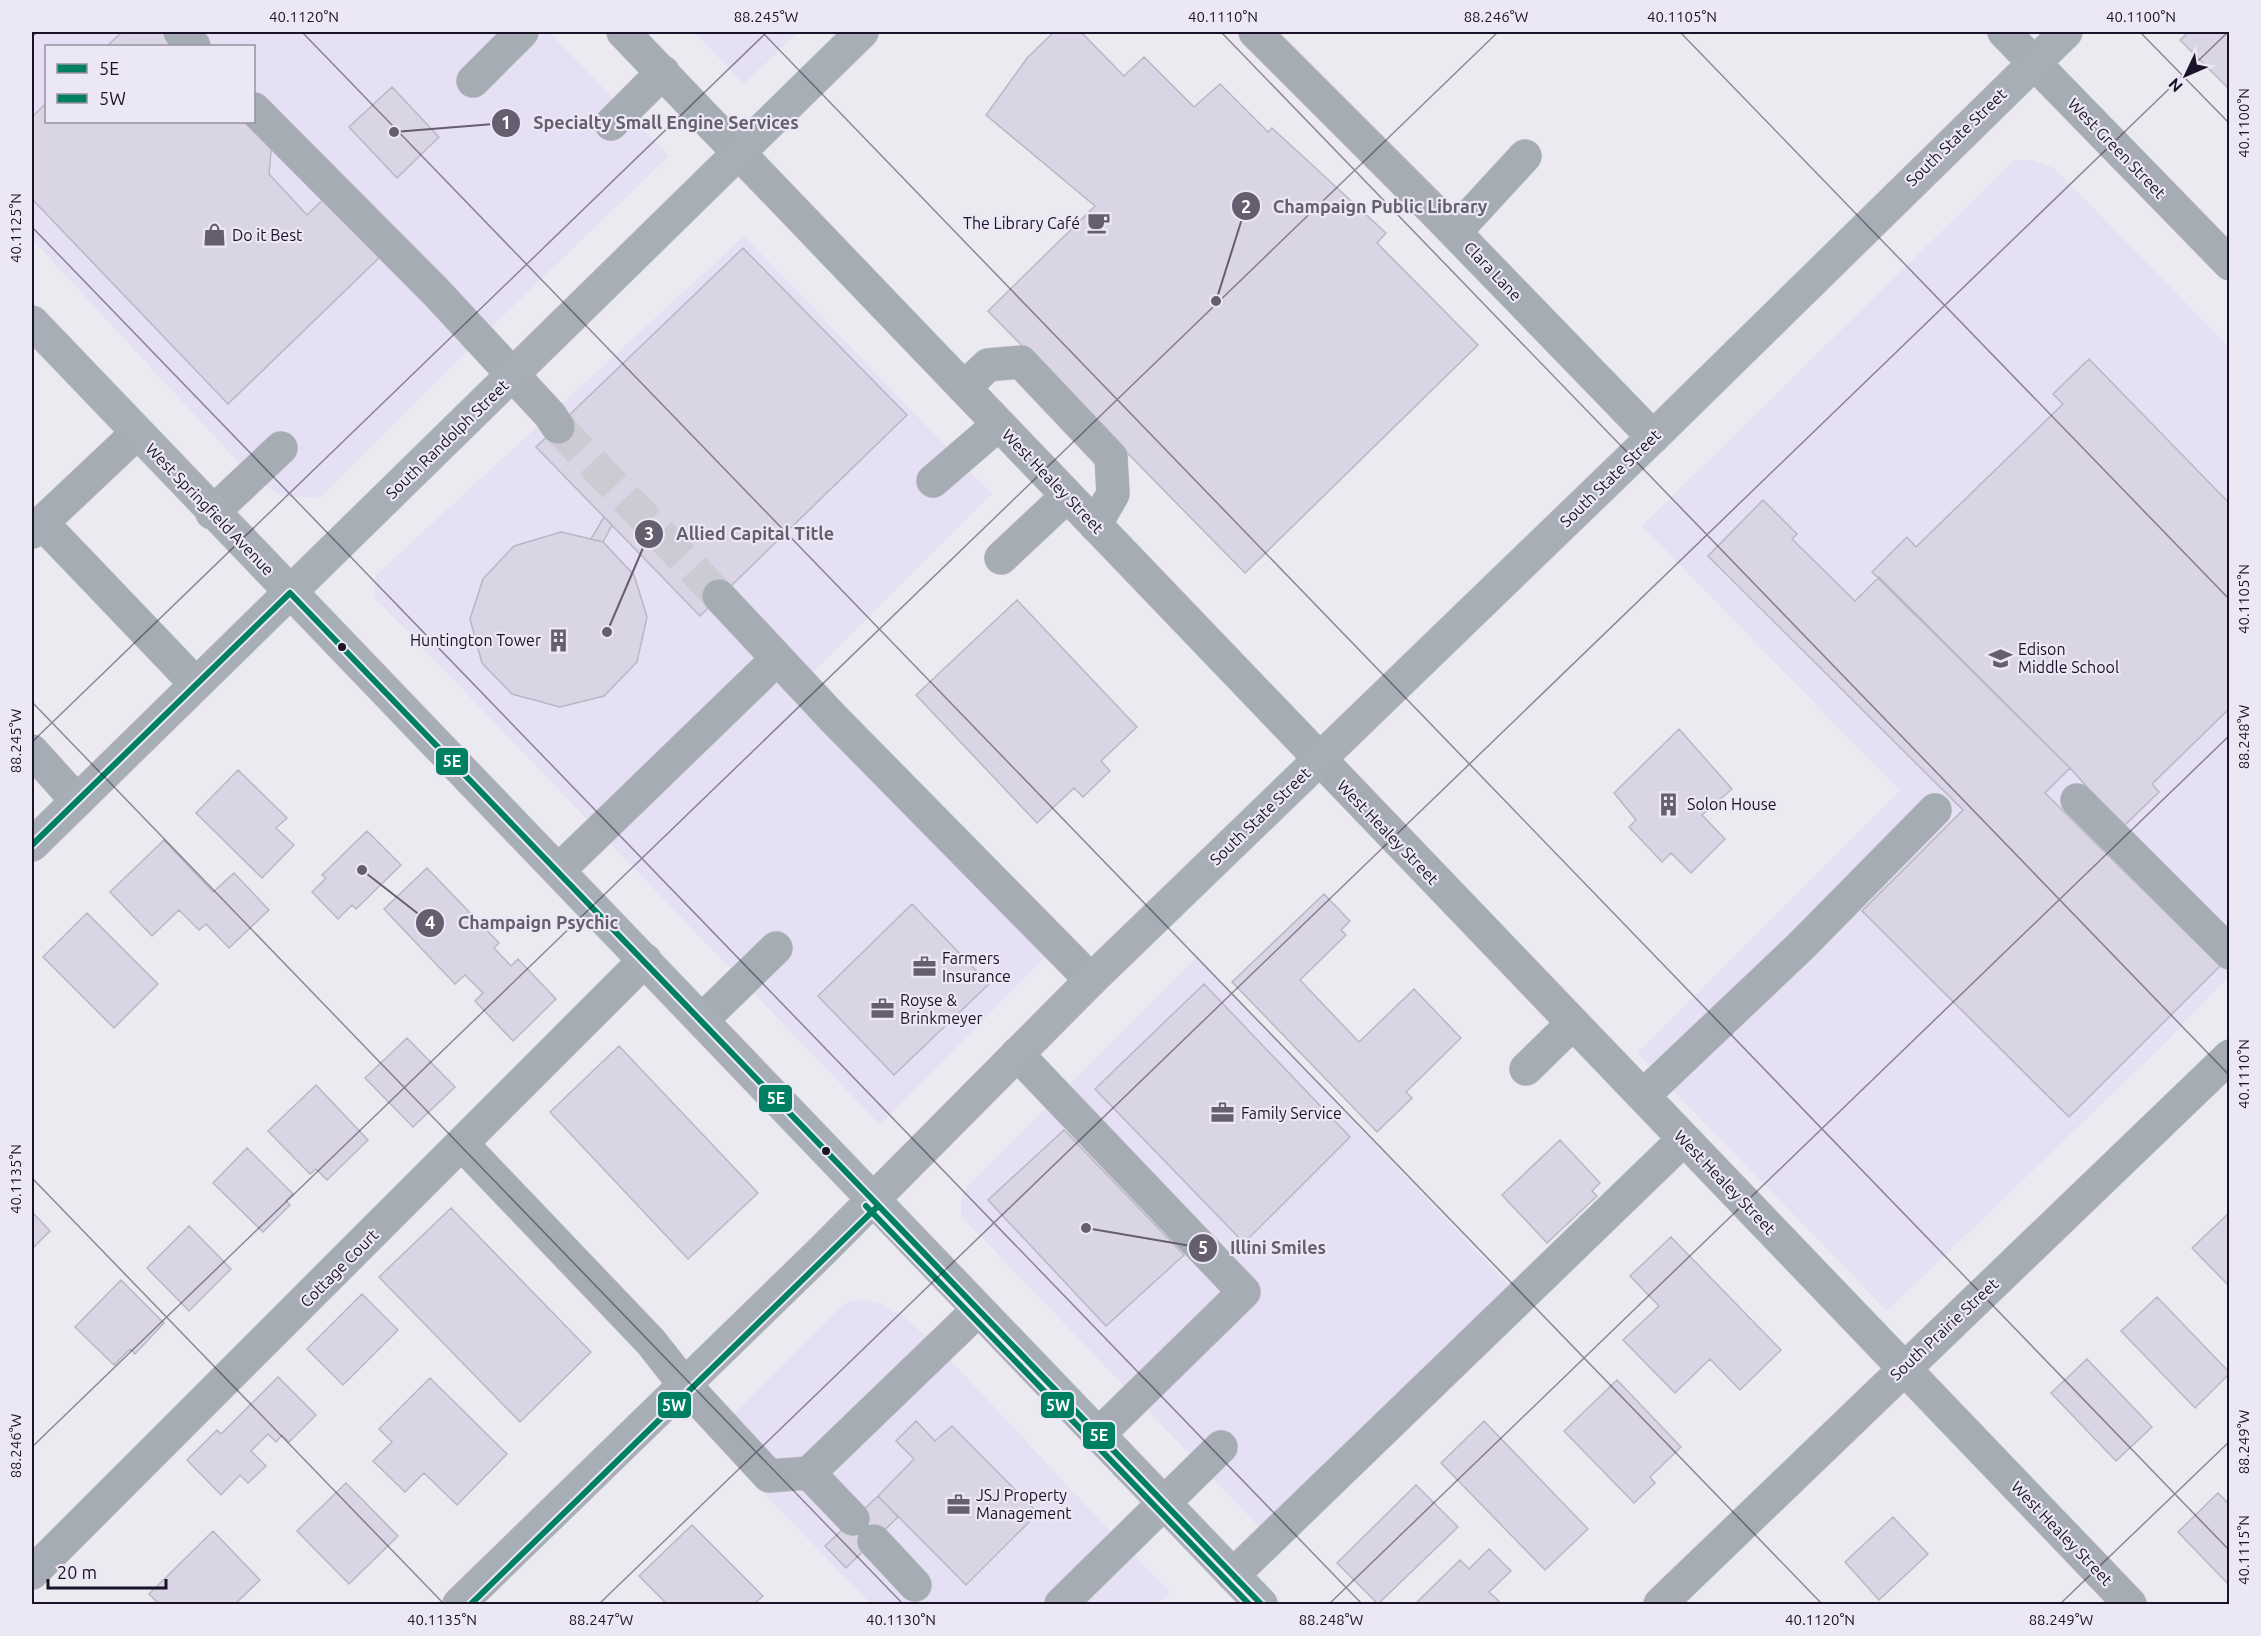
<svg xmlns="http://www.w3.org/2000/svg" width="2261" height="1636" font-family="Ubuntu,sans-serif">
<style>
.built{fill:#e5e0f3;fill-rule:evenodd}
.building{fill:#dad5e4;stroke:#bab6c4;stroke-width:1.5}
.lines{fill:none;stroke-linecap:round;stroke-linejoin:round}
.minor-tunnel{stroke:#cccad3;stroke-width:33;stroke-dasharray:33 16;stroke-linecap:butt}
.minor-casing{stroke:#cbc8d0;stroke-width:34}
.major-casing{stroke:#cbc8d0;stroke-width:34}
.minor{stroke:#a5acb3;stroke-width:33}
.major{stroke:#a7aeb6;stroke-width:33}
.bus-1-casing{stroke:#ebe7f4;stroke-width:10}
.bus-2-casing{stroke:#ebe7f4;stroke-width:10}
.bus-1{stroke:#008063;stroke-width:6}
.bus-2{stroke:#008063;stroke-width:6}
.ticks{fill:none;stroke:#1a1228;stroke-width:1.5;stroke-opacity:0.45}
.bus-dot{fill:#1a1228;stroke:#ebe7f4;stroke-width:2}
.labels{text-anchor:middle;stroke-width:4.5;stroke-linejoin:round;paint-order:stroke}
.street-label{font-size:16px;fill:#1a1228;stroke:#ebe7f4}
.poi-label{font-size:16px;fill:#1a1228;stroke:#ebe7f4;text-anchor:start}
.leader{fill:none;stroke:#645e6e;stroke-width:2}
.callout-dot{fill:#645e6e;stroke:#ebe7f4;stroke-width:2}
.mark-label{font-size:18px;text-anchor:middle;font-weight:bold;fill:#fff}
.callout-label{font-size:18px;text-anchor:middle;font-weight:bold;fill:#645e6e;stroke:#ebe7f4;stroke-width:4.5;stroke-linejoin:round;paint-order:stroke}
.line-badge{stroke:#ebe7f4;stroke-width:2}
.badge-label{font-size:16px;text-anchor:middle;font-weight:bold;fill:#fff}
.neatline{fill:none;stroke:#1a1228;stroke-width:2}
.ticks-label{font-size:15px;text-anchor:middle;fill:#1a1228}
</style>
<rect width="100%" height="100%" fill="#eceaf1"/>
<path class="built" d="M 32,32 L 549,32 L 669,156 L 479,339 L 319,498 L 281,496 L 250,475 L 32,239 ZM 46,46 L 254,46 L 254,122 L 46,122 Z
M 694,32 L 798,32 L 744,84 Z
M 2014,160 L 2032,160 L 2054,168 L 2229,347 L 2229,976 L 2165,1043 L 1887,1311 L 1637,1053 L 1900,791 L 1642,526 Z
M 744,236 L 992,494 L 801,684 L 1057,945 L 880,1125 L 374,597 L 376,575 Z
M 1197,957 L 1520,1297 L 1271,1539 L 961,1216 L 961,1200 L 967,1186 Z
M 863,1299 L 880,1303 L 903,1316 L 939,1348 L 1123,1545 L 1171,1592 L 1156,1604 L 871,1604 L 710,1438 L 845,1303 Z"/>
<path class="building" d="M 122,32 L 163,32 L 177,46 L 107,46 Z
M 1054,32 L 1081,32 L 1124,76 L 1144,57 L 1194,107 L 1220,84 L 1268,132 L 1272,128 L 1386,233 L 1377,243 L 1478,345 L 1245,573 L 988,311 L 1095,206 L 986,115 L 1028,57 Z
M 2189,32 L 2230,32 L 2230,90 L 2180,40 Z
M 392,87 L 439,137 L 397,178 L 349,127 Z
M 46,103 L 46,122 L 254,121 L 272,141 L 269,174 L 307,215 L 326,197 L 381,256 L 228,404 L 32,199 L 32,117 Z
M 743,248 L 907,415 L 700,616 L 536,447 Z
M 2089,359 L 2230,504 L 2230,708 L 2152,784 L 2159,792 L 2123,827 L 2070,768 L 1872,572 L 1907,537 L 1916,547 L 2063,404 L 2053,394 Z
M 1763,500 L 1797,534 L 1792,539 L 1855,601 L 1879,577 L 2070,768 L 2045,793 L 2220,966 L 2069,1117 L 1862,911 L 1963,810 L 1708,556 Z
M 604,517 L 612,525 L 603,542 L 591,539 Z
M 561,532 L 603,542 L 634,575 L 647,617 L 637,662 L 604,696 L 560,707 L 512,694 L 482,663 L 470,619 L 483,579 L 514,546 Z
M 1017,600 L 1137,727 L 1101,761 L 1110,771 L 1083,797 L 1074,788 L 1037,823 L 916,695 Z
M 1679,729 L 1732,789 L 1702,815 L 1725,839 L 1691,873 L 1671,853 L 1662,862 L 1629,827 L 1636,820 L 1614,793 Z
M 238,770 L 287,818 L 276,828 L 294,845 L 262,878 L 196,813 Z
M 367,831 L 401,865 L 356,909 L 352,905 L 338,919 L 312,892 L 326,878 L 322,875 Z
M 164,840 L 213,892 L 234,873 L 269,910 L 229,948 L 206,924 L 199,930 L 179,910 L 152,936 L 110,892 Z
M 427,868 L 499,943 L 494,948 L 511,966 L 518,959 L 556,999 L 513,1041 L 475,1001 L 483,993 L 465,975 L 455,984 L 384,909 Z
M 1324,894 L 1350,921 L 1341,930 L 1346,935 L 1300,980 L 1359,1042 L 1414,989 L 1461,1038 L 1406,1092 L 1412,1098 L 1377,1132 L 1232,982 Z
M 912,904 L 989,984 L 894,1075 L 818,996 Z
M 87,913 L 158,984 L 114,1028 L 43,957 Z
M 1204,984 L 1350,1137 L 1244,1243 L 1095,1089 Z
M 407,1038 L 455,1087 L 413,1127 L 365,1078 Z
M 619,1046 L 758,1193 L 688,1259 L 550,1112 Z
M 316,1085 L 368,1140 L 327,1180 L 316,1169 L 310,1174 L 268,1131 Z
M 1064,1130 L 1184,1255 L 1106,1326 L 988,1200 Z
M 1560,1140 L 1600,1183 L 1592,1191 L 1597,1196 L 1547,1243 L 1502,1195 Z
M 247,1148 L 293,1194 L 286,1201 L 290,1205 L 263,1232 L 213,1183 Z
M 451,1208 L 591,1352 L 520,1422 L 379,1277 Z
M 32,1212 L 50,1231 L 32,1249 Z
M 2230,1212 L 2230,1287 L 2192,1248 Z
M 189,1226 L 231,1269 L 189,1311 L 147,1268 Z
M 1671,1237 L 1781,1350 L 1740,1390 L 1710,1359 L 1675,1393 L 1623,1340 L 1659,1306 L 1630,1276 Z
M 121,1280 L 164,1323 L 135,1354 L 130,1349 L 114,1365 L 75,1327 Z
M 362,1294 L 398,1330 L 343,1385 L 307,1349 Z
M 2157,1297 L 2230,1373 L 2195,1408 L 2121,1331 Z
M 2087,1359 L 2152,1427 L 2116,1461 L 2051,1393 Z
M 278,1377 L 316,1415 L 289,1442 L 282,1435 L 276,1442 L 268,1434 L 251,1451 L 266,1466 L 248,1483 L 240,1475 L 221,1495 L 187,1460 L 217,1430 L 221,1434 Z
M 430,1378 L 507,1454 L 457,1505 L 424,1473 L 405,1492 L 373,1461 L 392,1442 L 379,1429 Z
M 1617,1380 L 1681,1447 L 1650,1477 L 1655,1483 L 1634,1503 L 1564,1431 Z
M 916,1421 L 935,1441 L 952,1426 L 1038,1513 L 966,1585 L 878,1496 L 914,1459 L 896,1441 Z
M 1484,1421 L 1588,1529 L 1545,1570 L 1441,1463 Z
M 346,1483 L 398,1536 L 349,1584 L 297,1531 Z
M 1416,1485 L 1458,1527 L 1378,1604 L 1337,1563 Z
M 2218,1493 L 2230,1505 L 2230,1586 L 2178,1532 Z
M 878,1496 L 898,1517 L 846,1568 L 825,1546 Z
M 1893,1517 L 1928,1554 L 1879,1600 L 1845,1562 Z
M 692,1525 L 763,1596 L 754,1604 L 667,1604 L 639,1576 Z
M 213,1531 L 260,1580 L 235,1604 L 159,1604 L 149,1594 Z
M 1489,1549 L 1511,1571 L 1489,1592 L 1499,1601 L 1496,1604 L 1415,1604 L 1460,1560 L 1469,1569 Z"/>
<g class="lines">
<path class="minor-tunnel" d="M 558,427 L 719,596"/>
<defs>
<path id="minor" d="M 180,32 L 194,46
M 623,32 L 2130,1604
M 1255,32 L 1437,214 L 1653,437
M 2004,32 L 2230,264
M 473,81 L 522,32
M 254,109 L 436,292 L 550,415 L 558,427
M 611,124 L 663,72
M 1455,232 L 1525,156
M 964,388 L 988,365 L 1021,362 L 1111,457 L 1113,494 L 1095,525
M 933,481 L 999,424
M 212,513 L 281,448
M 42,523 L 196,684
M 32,532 L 137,433
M 1001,558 L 1067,496
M 719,596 L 834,719 L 1091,980
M 32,751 L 77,801
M 2077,800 L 2230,953
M 559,870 L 777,659
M 702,1020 L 776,948
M 1017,1054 L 1244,1292 L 1098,1435
M 1526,1069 L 1573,1023
M 1643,1096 L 1801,946 L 1935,810
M 462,1144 L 651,1342 L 684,1384 L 769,1476 L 809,1473 L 977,1311
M 809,1473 L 853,1519
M 874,1541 L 915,1585
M 32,1573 L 645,960
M 1233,1575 L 1684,1139
M 1061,1604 L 1221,1447
M 1660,1604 L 2230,1056"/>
<path id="major" d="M 32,322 L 1261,1604
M 32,845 L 862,32
M 459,1604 L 823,1250 L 1091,980 L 1653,437 L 2066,32"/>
</defs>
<use href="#minor" class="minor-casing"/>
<use href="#major" class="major-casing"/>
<use href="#minor" class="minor"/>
<use href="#major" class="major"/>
<defs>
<path id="bus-1" d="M 290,593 L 1261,1604
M 32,845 L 290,593"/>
<path id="bus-2" d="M 866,1206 L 1249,1604
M 471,1604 L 878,1206"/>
</defs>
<use href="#bus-1" class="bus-1-casing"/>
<use href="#bus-2" class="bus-2-casing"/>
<use href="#bus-1" class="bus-1"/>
<use href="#bus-2" class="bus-2"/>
</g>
<path class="ticks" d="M 302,32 L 1822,1604M 762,32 L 2230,1551M 1221,32 L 2230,1076M 1680,32 L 2230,600M 2140,32 L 2230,124M 32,37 L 37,32M 32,227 L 1362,1604M 32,702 L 903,1604M 32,742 L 767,32M 32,1178 L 444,1604M 32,1447 L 1498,32M 599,1604 L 2228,32M 1329,1604 L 2230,735M 2060,1604 L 2230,1441"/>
<defs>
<symbol id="cafe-bare" viewBox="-9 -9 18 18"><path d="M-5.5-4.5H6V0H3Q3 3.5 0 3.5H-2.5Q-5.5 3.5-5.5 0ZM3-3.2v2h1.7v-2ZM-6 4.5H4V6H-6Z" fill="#645e6e" stroke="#ebe7f4" stroke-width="2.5" paint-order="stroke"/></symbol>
<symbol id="shop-bare" viewBox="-9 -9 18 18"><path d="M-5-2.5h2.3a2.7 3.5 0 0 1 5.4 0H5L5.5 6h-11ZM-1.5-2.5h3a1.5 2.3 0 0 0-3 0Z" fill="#645e6e" stroke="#ebe7f4" stroke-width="2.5" paint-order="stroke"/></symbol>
<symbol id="building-bare" viewBox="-9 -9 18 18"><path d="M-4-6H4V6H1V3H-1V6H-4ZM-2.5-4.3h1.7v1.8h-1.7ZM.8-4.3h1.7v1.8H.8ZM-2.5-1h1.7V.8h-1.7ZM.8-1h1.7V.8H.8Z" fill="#645e6e" stroke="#ebe7f4" stroke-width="2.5" paint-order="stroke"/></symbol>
<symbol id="school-bare" viewBox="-9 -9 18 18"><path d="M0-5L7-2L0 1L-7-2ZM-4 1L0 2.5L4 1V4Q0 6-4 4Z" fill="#645e6e" stroke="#ebe7f4" stroke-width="2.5" paint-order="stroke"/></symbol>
<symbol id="office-bare" viewBox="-9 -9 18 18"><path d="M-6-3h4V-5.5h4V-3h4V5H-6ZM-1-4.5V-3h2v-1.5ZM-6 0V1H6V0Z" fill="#645e6e" stroke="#ebe7f4" stroke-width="2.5" paint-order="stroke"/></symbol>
</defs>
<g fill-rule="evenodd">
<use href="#cafe-bare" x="1082" y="206" width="33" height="33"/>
<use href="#shop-bare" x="198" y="218" width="33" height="33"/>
<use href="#building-bare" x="542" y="624" width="33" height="33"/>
<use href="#school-bare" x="1984" y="642" width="33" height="33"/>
<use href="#building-bare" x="1652" y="788" width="33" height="33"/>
<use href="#office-bare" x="908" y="950" width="33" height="33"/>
<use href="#office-bare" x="866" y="992" width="33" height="33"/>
<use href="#office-bare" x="1206" y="1096" width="33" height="33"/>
<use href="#office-bare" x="942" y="1488" width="33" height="33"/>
</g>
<g class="bus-dot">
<circle cx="342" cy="647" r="5"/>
<circle cx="826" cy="1151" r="5"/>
</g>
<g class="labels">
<g class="street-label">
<text transform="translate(1956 137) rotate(-44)" y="6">South State Street</text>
<text transform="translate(2117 148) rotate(46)" y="6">West Green Street</text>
<text transform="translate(1493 271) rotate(46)" y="6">Clara Lane</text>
<text transform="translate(447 439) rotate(-44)" y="6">South Randolph Street</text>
<text transform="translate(1610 478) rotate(-44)" y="6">South State Street</text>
<text transform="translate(1053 481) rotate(46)" y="6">West Healey Street</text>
<text transform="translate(210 509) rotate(46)" y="6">West Springfield Avenue</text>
<text transform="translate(1260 816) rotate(-44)" y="6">South State Street</text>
<text transform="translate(1388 832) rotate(46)" y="6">West Healey Street</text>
<text transform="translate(1725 1182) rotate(46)" y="6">West Healey Street</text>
<text transform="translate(339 1268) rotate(-45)" y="6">Cottage Court</text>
<text transform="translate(1944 1329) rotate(-43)" y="6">South Prairie Street</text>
<text transform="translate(2062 1533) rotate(46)" y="6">West Healey Street</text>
</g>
<g class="poi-label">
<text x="1080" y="229" text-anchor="end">The Library Café</text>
<text x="232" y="241">Do it Best</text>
<text x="541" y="646" text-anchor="end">Huntington Tower</text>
<text x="2018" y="655">Edison<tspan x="2018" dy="18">Middle School</tspan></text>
<text x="1687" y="810">Solon House</text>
<text x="942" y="964">Farmers<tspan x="942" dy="18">Insurance</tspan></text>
<text x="900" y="1006">Royse &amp;<tspan x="900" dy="18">Brinkmeyer</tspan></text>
<text x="1241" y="1119">Family Service</text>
<text x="976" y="1501">JSJ Property<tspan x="976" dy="18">Management</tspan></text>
</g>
</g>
<path class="leader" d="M394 132L506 123M1216 301L1246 206M607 632L649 534M362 870L430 923M1086 1228L1203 1248"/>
<g class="callout-dot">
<circle cx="394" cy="132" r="6"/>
<circle cx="1216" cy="301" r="6"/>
<circle cx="607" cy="632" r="6"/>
<circle cx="362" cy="870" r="6"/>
<circle cx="1086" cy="1228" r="6"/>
<circle cx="506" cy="123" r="15"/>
<circle cx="1246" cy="206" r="15"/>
<circle cx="649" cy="534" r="15"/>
<circle cx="430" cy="923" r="15"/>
<circle cx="1203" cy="1248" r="15"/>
</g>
<g class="mark-label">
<text x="506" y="129">1</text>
<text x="1246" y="213">2</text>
<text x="649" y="540">3</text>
<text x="430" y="929">4</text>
<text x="1203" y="1254">5</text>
</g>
<g class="callout-label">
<text x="666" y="129">Specialty Small Engine Services</text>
<text x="1380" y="213">Champaign Public Library</text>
<text x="755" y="540">Allied Capital Title</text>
<text x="538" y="929">Champaign Psychic</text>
<text x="1278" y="1254">Illini Smiles</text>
</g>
<g class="line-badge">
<rect x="435" y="747" width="34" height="29" rx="6" fill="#008063"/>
<rect x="758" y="1084" width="35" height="29" rx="6" fill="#008063"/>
<rect x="657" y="1391" width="35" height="28" rx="6" fill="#008063"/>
<rect x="1040" y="1391" width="35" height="28" rx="6" fill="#008063"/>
<rect x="1082" y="1421" width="34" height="29" rx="6" fill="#008063"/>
</g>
<g class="badge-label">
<text x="452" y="767">5E</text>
<text x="776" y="1104">5E</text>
<text x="674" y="1411">5W</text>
<text x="1058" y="1411">5W</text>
<text x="1099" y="1441">5E</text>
</g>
<rect width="2261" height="1636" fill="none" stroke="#ebe7f4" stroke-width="66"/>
<rect x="45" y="45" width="210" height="78" fill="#ebe7f4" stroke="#9792a2" stroke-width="1.5"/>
<rect x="57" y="64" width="30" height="9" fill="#008063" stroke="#9792a2" stroke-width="1.5"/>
<text x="99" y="75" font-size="18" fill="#1a1228">5E</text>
<rect x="57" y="94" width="30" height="9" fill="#008063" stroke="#9792a2" stroke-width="1.5"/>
<text x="99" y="105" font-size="18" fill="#1a1228">5W</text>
<g transform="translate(2186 75) rotate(226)" stroke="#ebe7f4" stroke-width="4.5" paint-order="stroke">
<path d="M0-4.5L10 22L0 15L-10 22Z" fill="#1a1228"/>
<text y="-9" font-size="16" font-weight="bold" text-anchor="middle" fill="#1a1228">N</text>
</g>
<path d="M48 1579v9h118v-9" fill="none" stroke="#1a1228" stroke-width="3"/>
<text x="57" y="1579" font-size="18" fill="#1a1228" stroke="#ebe7f4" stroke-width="4.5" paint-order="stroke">20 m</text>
<rect x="33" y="33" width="2195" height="1570" class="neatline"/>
<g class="ticks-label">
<text x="304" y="22">40.1120°N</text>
<text x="766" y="22">88.245°W</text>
<text x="1223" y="22">40.1110°N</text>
<text x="1496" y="22">88.246°W</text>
<text x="1682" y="22">40.1105°N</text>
<text x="2141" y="22">40.1100°N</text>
<text transform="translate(2244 123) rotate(-90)" y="5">40.1100°N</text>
<text transform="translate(16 228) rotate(-90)" y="5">40.1125°N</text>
<text transform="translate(2244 599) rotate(-90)" y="5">40.1105°N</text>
<text transform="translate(2244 737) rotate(-90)" y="5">88.248°W</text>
<text transform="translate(16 741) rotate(-90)" y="5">88.245°W</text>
<text transform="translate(2244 1074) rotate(-90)" y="5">40.1110°N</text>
<text transform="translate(16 1179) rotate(-90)" y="5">40.1135°N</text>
<text transform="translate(2244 1442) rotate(-90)" y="5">88.249°W</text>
<text transform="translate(16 1446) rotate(-90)" y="5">88.246°W</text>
<text transform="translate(2244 1550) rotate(-90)" y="5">40.1115°N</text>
<text x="442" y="1625">40.1135°N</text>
<text x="601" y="1625">88.247°W</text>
<text x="901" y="1625">40.1130°N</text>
<text x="1331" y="1625">88.248°W</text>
<text x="1820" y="1625">40.1120°N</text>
<text x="2061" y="1625">88.249°W</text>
</g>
</svg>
